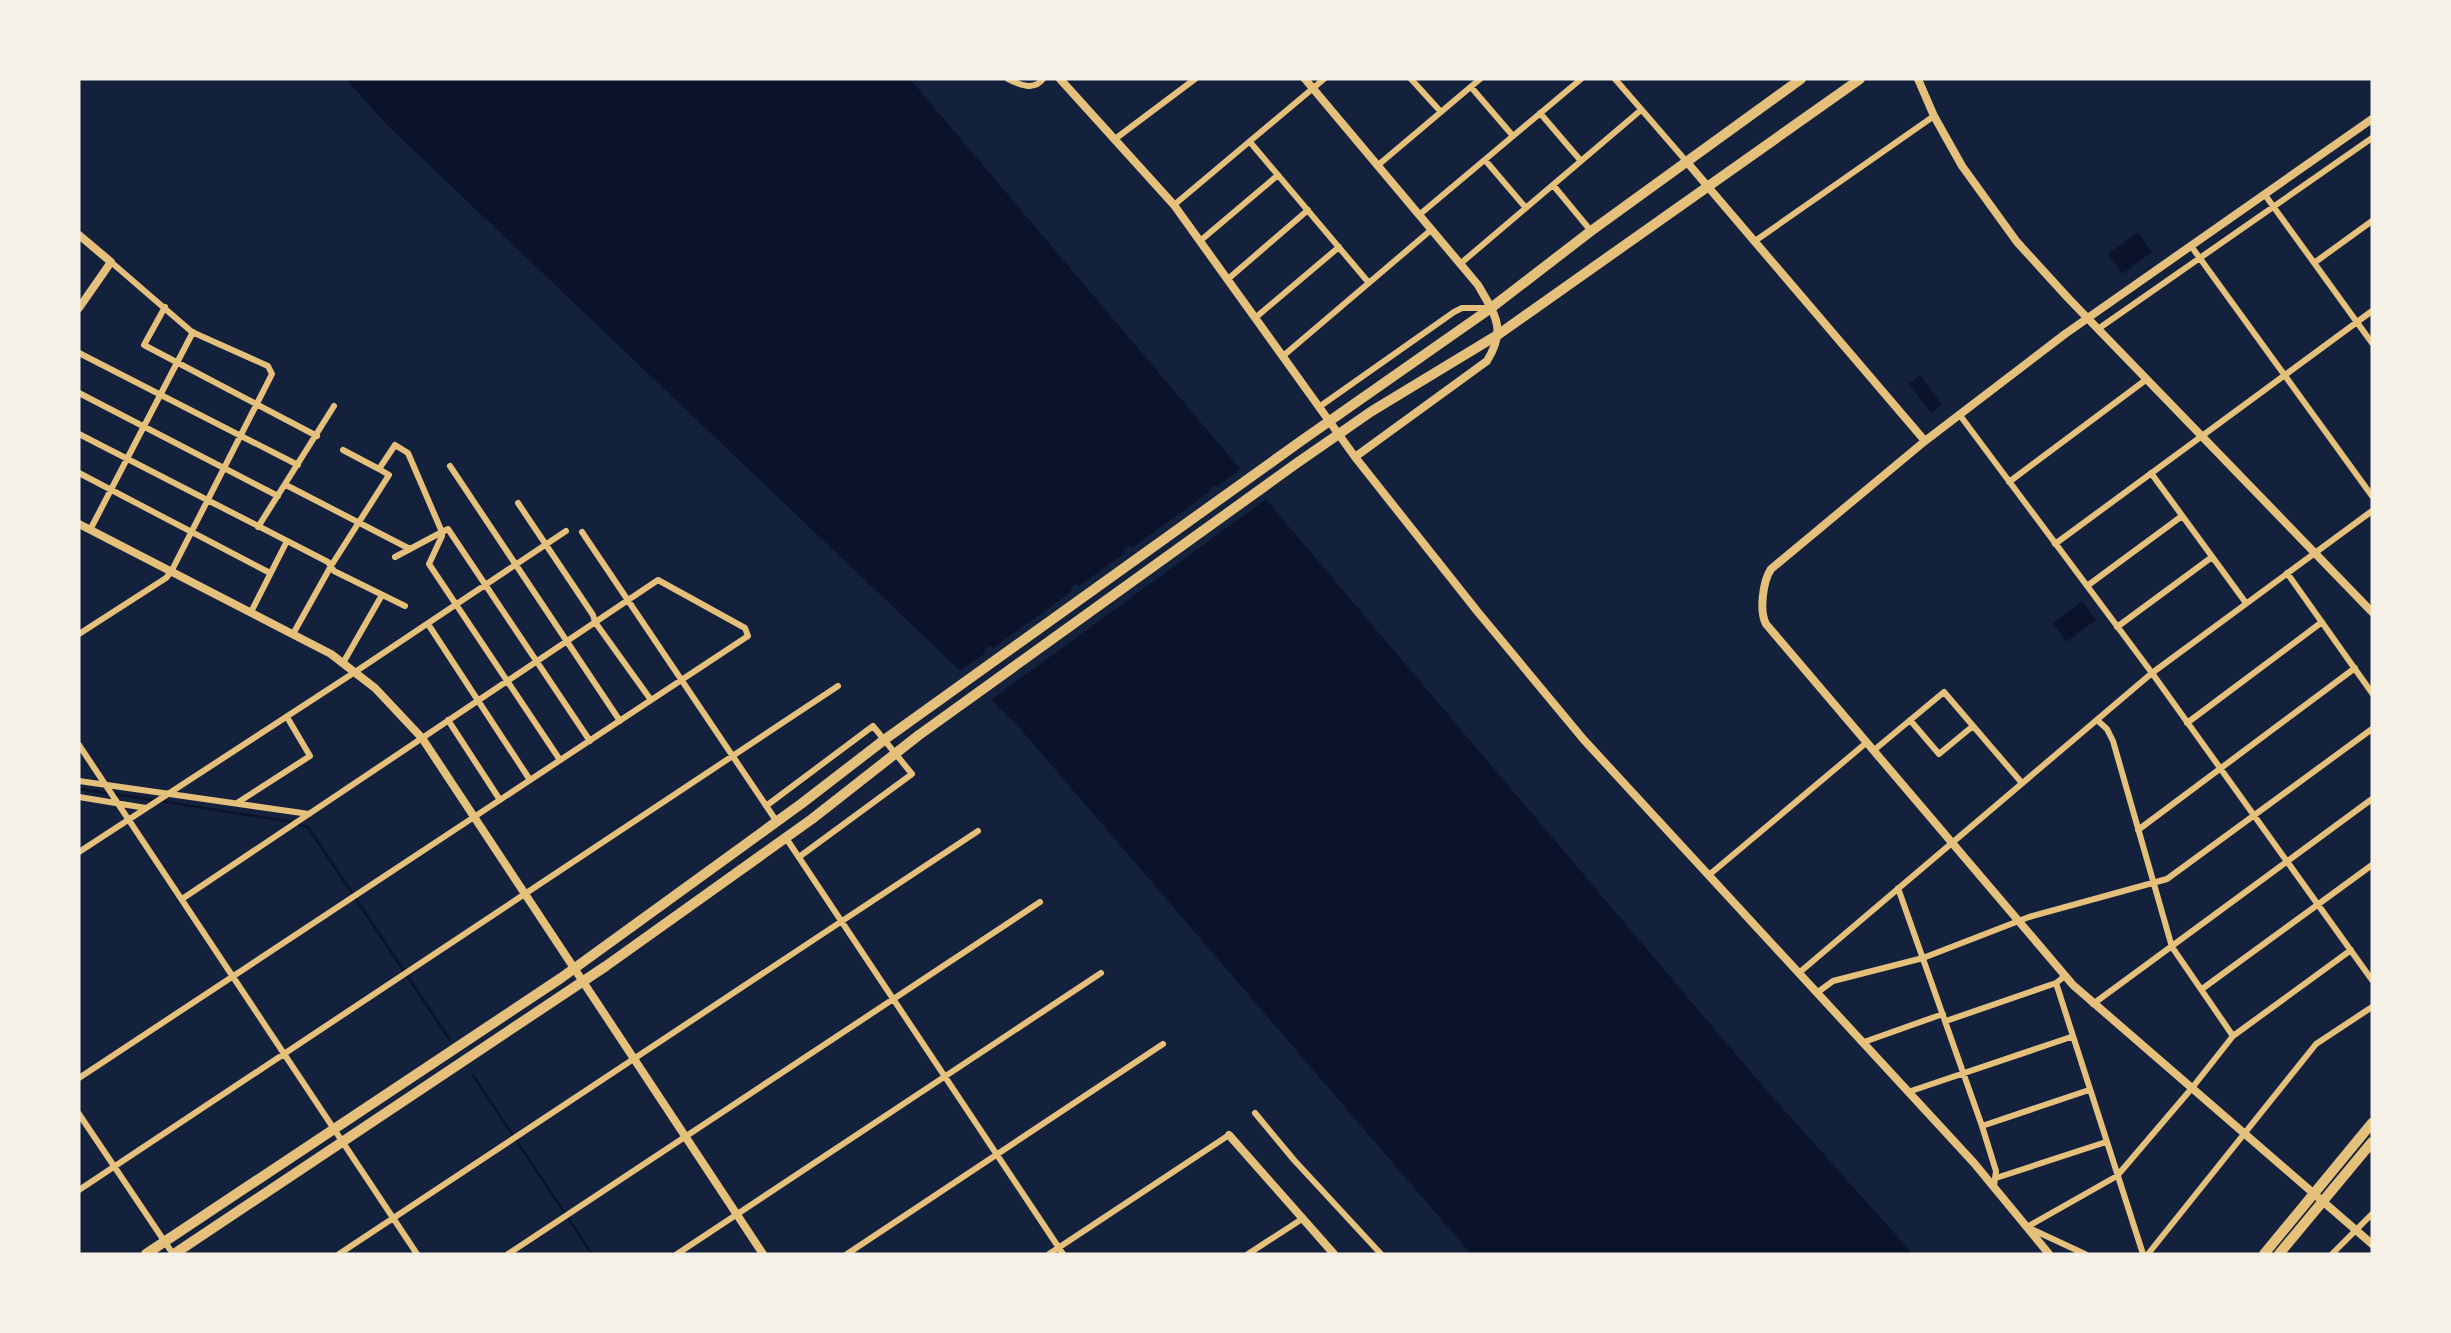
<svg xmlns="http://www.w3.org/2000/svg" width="2451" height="1333" font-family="'Playfair Display',serif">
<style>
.water{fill:#0b132b}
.pier{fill:#14213d}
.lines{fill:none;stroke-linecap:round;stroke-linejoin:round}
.stream{stroke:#0b132b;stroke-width:2.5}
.minor{stroke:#e5c07b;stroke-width:6}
.tertiary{stroke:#e5c07b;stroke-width:8}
.primary{stroke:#e5c07b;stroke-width:10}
.trunk{stroke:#e5c07b;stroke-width:10}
</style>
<rect width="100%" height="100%" fill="#14213d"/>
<path class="water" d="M 346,79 L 910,79 L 1761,1084 L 1913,1254 L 1471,1254 L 1017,725 L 385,123 Z
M 2138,232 L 2152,252 L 2122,274 L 2108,254 Z
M 1920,375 L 1942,405 L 1931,413 L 1909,384 Z
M 2082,601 L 2096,620 L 2066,642 L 2053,623 Z"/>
<path class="pier" d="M 1243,467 L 1269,497 L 988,702 L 957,673 L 985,653 L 985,649 L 990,646 L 993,648 L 1071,592 L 1071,588 L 1076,584 L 1079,586 L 1124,554 L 1124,550 L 1129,547 L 1132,548 L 1209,492 L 1209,489 L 1214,485 L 1217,487 Z"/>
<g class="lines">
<path class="stream" d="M 79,789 L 154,800
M 160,801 L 292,822
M 298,824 L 308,827 L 450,1040
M 473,1075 L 592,1254"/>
<path class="minor" d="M 1008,79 C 1020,85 1034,91 1043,79
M 1411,79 L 1441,112
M 1615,79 L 1686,161
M 1471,87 L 1513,136
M 1540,113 L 1581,161
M 1115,139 L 1195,79
M 1250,142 L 1369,283
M 1485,160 L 1526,208
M 1377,166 L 1480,79
M 1553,185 L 1591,231
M 2265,195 L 2372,343
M 1174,205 L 1324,79
M 1419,215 L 1581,79
M 1200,241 L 1278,175
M 1755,241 L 1934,116
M 2191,246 L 2372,496
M 2314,263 L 2372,221
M 1460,264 L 1641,110
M 1228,279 L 1308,210
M 165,307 L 144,345 L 317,436
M 1255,318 L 1339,247
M 2098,329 L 2372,138
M 79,353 L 298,465
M 1283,356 L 1431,230
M 79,393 L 278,496
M 1319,407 L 1454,312 L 1462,308 L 1489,308
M 1959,414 L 2152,673 L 2372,980
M 79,434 L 328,562 L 334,571 L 405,606
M 343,450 L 379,469
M 450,466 L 620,721
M 79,473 L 270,573
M 2151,473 L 2246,603
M 2009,482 L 2147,379
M 286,485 L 410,549
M 518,503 L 593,615 L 595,622 L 651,700
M 258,527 L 334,406
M 90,530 L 193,332
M 582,532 L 777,822
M 2055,544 L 2372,311
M 395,557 L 442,532 L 442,536 L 429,564 L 560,760
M 2287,573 L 2372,693
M 2087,586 L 2182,516
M 251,612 L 287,541
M 428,624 L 530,780
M 2117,627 L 2212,557
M 79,634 L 166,578 L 171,572 L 272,374 L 268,366 L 192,332 L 111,262
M 293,634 L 331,566 L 389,475 L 379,469 L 395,445 L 408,453 L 442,532 L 448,529 L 590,741
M 343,663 L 382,595
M 448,720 L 500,800
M 1910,720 L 1939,754 L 1973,726
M 2097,720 L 2107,729 L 2113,741 L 2172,947 L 2233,1036
M 2187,723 L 2322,622
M 79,745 L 417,1254
M 1873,751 L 1944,692 L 2022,783
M 79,781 L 309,814
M 79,797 L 146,808
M 237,803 L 310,756 L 287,717
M 766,806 L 873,726 L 912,774 L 799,857
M 2138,830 L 2355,668
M 786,838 L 1063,1254
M 79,852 L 355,672 L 566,531
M 1709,875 L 1866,743
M 1898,888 L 1982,1126 L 1996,1171 L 1994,1186
M 1800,972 L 2152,673 L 2372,511
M 2056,983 L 2143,1254
M 2202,989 L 2372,865
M 1818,992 L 1833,981 L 1923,958 L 2029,917 L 2167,879 L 2372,729
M 2093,1004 L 2372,799
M 1946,1021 L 2056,983 L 2065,976
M 1864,1042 L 1943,1014
M 79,1078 L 748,636 L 745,628 L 658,580 L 182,899
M 1908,1092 L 2071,1037
M 1255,1113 L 1294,1160 L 1381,1254
M 79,1114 L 173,1254
M 1982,1126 L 2089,1090
M 1996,1178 L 2106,1142
M 79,1190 L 838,686
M 2027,1227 L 2117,1176 L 2192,1088 L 2233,1036 L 2351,950
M 2029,1228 L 2085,1254
M 339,1254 L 978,831
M 508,1254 L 1040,902
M 677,1254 L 1101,973
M 847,1254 L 1163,1044
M 1049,1254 L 1229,1135
M 1248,1254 L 1302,1219
M 2148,1254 L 2316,1044 L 2372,1007
M 2332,1254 L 2372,1214"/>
<path class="tertiary" d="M 1060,79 L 1174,205 L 1355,457 L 1477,611 L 1584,740 L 1974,1163 L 2049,1254
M 1305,79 L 1478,285 C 1495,315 1507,328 1487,361 L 1355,457
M 1918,79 L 1934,116 L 1962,166 L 2017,242 L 2069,299 L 2372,612
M 2372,119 L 2065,334 L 1925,441 L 1771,569 C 1763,581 1759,611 1766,624 L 2073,985 L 2372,1244
M 1686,161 L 1925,441
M 79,235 L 111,262 L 79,308
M 79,524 L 331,654 L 375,688 L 422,738 L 763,1254
M 1229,1135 L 1334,1254"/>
<path class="primary" d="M 146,1254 L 561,978 L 801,804 L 884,740 L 1301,441 L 1491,308 L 1591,231 L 1801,79
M 174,1254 L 606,966 L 812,819 L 919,735 L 1297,463 L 1372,411 L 1499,334 L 1860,79"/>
<path class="trunk" d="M 2264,1254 L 2372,1123
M 2279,1254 L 2372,1142"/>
</g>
<rect width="2451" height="1333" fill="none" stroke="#f6f1e7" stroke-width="161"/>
</svg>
